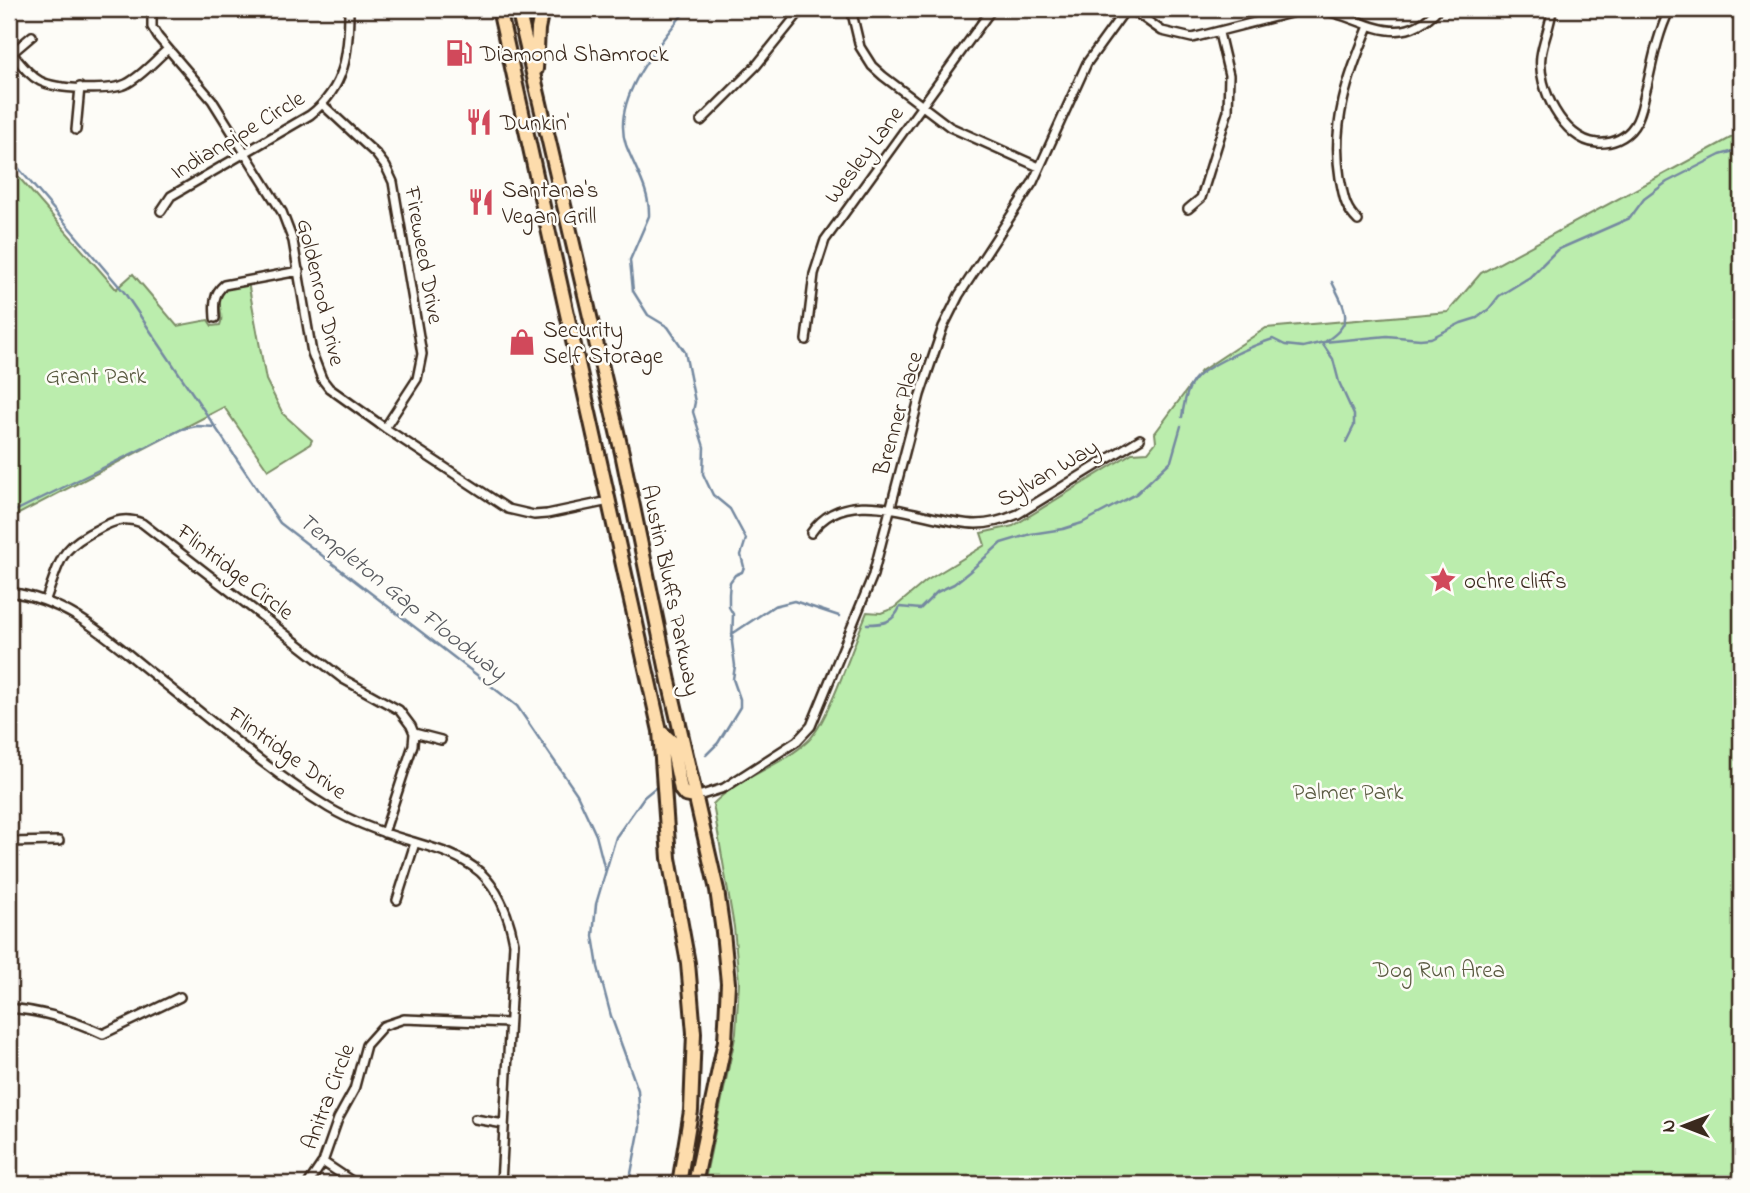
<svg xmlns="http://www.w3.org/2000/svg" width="1750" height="1193" font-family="'Indie Flower',sans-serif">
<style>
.green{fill:#bbedad;stroke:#7b8c66;stroke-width:2}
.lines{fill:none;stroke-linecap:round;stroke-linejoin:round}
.stream{stroke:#7589a0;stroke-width:2.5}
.street-casing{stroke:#3b2a1e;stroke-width:12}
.primary-casing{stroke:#3b2a1e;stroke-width:18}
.street{stroke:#fdfcf7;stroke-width:7}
.primary{stroke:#fddcac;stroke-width:12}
.labels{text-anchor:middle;stroke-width:5;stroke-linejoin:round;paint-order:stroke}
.poi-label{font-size:23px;fill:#3b2a1e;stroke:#fdfcf7;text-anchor:start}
.street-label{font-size:23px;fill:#3b2a1e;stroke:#fdfcf7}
.park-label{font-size:23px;fill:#5b5b42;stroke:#fdfcf7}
.water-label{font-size:24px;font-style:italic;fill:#585a5f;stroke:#fdfcf7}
</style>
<rect width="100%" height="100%" fill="#fdfcf7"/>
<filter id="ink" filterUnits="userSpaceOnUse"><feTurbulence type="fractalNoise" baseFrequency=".0143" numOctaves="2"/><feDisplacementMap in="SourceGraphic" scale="14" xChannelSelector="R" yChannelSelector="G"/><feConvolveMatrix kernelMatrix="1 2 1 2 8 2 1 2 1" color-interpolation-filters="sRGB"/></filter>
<g filter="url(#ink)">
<path class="green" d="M 1741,126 L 1741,1184 L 704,1184 L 736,1033 L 739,982 L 734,927 L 713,804 C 739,777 780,767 808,741 C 828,723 855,640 867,612 L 881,613 L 894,608 L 926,581 L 985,545 L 981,533 L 1013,526 L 1132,453 L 1148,452 L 1156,442 L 1155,433 L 1201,371 L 1266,328 L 1448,312 L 1481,273 L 1738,134 Z
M 9,166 L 116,289 L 133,274 L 177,326 L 208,320 L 212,326 L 220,325 C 225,315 216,306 221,291 L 231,285 L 248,282 L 266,380 L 283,414 L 312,440 L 310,444 L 268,470 L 224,407 L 9,519 Z"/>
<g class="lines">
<path class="stream" d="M 687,9 C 660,43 610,98 626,145 C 635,169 650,190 649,216 L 630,260 L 633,291 L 648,315 L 668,327 L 685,352 L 695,402 L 693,412 L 704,447 L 703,474 L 713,495 L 730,509 L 746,539 L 741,555 L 744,567 L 742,572 L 735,575 L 730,582 L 729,594 L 729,607 L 733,614 L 732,642 L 735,666 L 733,679 L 740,699 L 740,707 L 718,743 L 706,755
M 9,157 L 124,292 L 280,523 L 517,706 L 577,794 L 596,835 L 605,870
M 1326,341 C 1356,322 1345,309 1332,282
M 1322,343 L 1333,359 L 1339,382 L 1354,415 L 1354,426 L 1346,442
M 1182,417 C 1184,404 1186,391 1194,380 C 1205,366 1254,345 1273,339 L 1285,345 L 1303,347 L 1324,342 L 1387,336 L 1420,339 L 1431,338 L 1461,323 L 1477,318 L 1489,309 L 1499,296 L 1530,277 L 1557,250 L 1630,218 L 1644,199 L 1667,182 L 1720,155 L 1741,149
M 9,514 L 182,429 L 197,426 L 216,427
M 867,624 C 883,624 893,623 900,607 L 920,609 L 937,592 L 954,584 L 969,572 L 1001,543 L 1031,534 L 1063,529 L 1082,523 L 1136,494 L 1171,461 L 1181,426
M 732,634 L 774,606 L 794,601 L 839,616
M 629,1184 L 640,1127 L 638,1090 L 611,1016 L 598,967 L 593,936 L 596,904 L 616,837 L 644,797 L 655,788"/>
<defs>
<path id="street" d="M 152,9 L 152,27 L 158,37 L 212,100 L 282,212 L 293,241 L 312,353 L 322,379 L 329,388 L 385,428 L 508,509 L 534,515 L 547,514 L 609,501
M 851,9 L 860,47 L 872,66 L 883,76 L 950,127 L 1039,167
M 1131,9 L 1162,31 L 1192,38 L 1306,9
M 1316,9 C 1362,14 1396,55 1438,9
M 1552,9 C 1551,25 1543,40 1541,56 C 1537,87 1563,140 1597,143 C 1611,144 1625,139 1634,126 C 1642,115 1643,99 1647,86 C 1653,59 1658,33 1670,9
M 9,50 C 18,60 27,74 40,81 C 55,89 110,92 126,84 C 142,76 155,60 168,49
M 12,53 L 32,36
M 323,105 L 376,154 L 386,167 L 393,182 L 422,354 L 417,379 L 385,428
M 701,121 L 756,66 L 802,9
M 76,130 L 80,87
M 1188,209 L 1201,198 L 1228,111 L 1229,75 L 1219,33
M 161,211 L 171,196 L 310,115 C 346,87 349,52 349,9
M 1358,221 C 1344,207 1344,197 1340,178 C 1331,123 1348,76 1369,26
M 215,318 C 214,305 213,294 224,285 L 299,271
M 806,340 L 814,274 L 825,240 L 992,9
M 811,533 C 847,479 925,523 976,524 C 991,524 1004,520 1018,514 L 1140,439
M 9,592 C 69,600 109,639 154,675 C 211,720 267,770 329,808 C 353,822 380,832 407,840 C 433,848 459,854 480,872 C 500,891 509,916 514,943 L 501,1184
M 46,599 C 61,559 59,548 100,528 C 115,520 126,517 142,523 L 343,679 L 399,710 L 411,726 L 414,733 L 413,745 L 384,833
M 414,733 L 441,740
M 695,797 L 724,788 L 797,741 L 811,726 L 873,575 L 920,395 L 943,327 L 959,295 L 1033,182 L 1087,63 L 1126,9
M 9,842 L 59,841
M 397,900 L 415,843
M 9,1008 C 43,1011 71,1019 103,1034 L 180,997
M 475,1119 L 504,1124
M 323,1162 L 356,1184
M 308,1184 L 323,1162 L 338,1119 L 354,1090 L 366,1045 L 383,1026 L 404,1019 L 509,1023"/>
<path id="primary" d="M 499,9 L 660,731 L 669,858 L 688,963 L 694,1033 L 691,1111 L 679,1184
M 518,9 L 622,453 L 669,681 L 717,890 L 723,932 L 728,983 L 725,1041 L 695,1184
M 536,69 L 538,29 L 542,9
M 660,731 L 671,741 L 681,790 L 685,795 L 695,797"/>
</defs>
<use href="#street" class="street-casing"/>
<use href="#primary" class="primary-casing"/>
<use href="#street" class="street"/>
<use href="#primary" class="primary"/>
</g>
</g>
<defs>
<symbol id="fuel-bare" viewBox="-9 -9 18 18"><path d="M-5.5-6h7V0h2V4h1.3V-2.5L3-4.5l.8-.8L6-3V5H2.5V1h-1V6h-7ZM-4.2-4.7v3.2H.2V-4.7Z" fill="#d1495b" stroke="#fdfcf7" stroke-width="2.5" paint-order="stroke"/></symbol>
<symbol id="restaurant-bare" viewBox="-9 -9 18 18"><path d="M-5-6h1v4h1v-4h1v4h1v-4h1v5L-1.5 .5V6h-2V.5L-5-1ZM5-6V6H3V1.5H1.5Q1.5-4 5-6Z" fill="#d1495b" stroke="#fdfcf7" stroke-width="2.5" paint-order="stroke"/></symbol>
<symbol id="shop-bare" viewBox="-9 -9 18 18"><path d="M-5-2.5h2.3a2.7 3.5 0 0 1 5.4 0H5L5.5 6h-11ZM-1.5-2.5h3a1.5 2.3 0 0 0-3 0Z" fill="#d1495b" stroke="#fdfcf7" stroke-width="2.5" paint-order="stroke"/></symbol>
<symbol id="sight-bare" viewBox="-9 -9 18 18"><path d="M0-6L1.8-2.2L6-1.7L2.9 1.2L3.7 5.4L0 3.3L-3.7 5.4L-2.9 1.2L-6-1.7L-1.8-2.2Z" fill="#d1495b" stroke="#fdfcf7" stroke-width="2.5" paint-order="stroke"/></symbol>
</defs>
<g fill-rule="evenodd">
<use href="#fuel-bare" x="440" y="34" width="38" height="38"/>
<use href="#restaurant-bare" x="460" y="103" width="38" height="38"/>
<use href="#restaurant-bare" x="462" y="183" width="38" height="38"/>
<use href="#shop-bare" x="503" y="323" width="38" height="38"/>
<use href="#sight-bare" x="1424" y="561" width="38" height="38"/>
</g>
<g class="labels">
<g class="poi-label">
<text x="480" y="61">Diamond Shamrock</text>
<text x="500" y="130">Dunkin'</text>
<text x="502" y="197">Santana's<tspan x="502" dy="26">Vegan Grill</tspan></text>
<text x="543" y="337">Security<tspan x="543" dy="26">Self Storage</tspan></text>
<text x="1464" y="588">ochre cliffs</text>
</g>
<g class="street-label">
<text transform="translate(237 134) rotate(-31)" y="8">Indianpipe Circle</text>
<text transform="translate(863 154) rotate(-53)" y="8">Wesley Lane</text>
<text transform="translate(425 255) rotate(80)" y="8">Fireweed Drive</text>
<text transform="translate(322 292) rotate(77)" y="8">Goldenrod Drive</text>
<text transform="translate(897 413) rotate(-74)" y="8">Brenner Place</text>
<text transform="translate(1047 472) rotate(-30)" y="8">Sylvan Way</text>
<text transform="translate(236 571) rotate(38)" y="8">Flintridge Circle</text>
<text transform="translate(672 590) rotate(78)" y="8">Austin Bluffs Parkway</text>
<text transform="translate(288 752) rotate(36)" y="8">Flintridge Drive</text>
<text transform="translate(327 1096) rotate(-69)" y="8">Anitra Circle</text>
</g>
<g class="park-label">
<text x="96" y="383">Grant Park</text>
<text x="1348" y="799">Palmer Park</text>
<text x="1439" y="977">Dog Run Area</text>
</g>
<g class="water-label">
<text transform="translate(403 596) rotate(38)" y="8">Templeton Gap Floodway</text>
</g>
</g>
<rect width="1750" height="1193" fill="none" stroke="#fdfcf7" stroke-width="35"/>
<rect x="18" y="18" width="1715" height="1158" fill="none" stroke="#3b2a1e" stroke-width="2.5" filter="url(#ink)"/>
<g transform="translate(1684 1126) rotate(270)" stroke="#fdfcf7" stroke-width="5" paint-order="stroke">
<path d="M0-5L12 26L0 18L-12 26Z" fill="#3b2a1e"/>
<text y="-10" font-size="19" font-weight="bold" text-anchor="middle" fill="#3b2a1e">N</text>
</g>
</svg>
